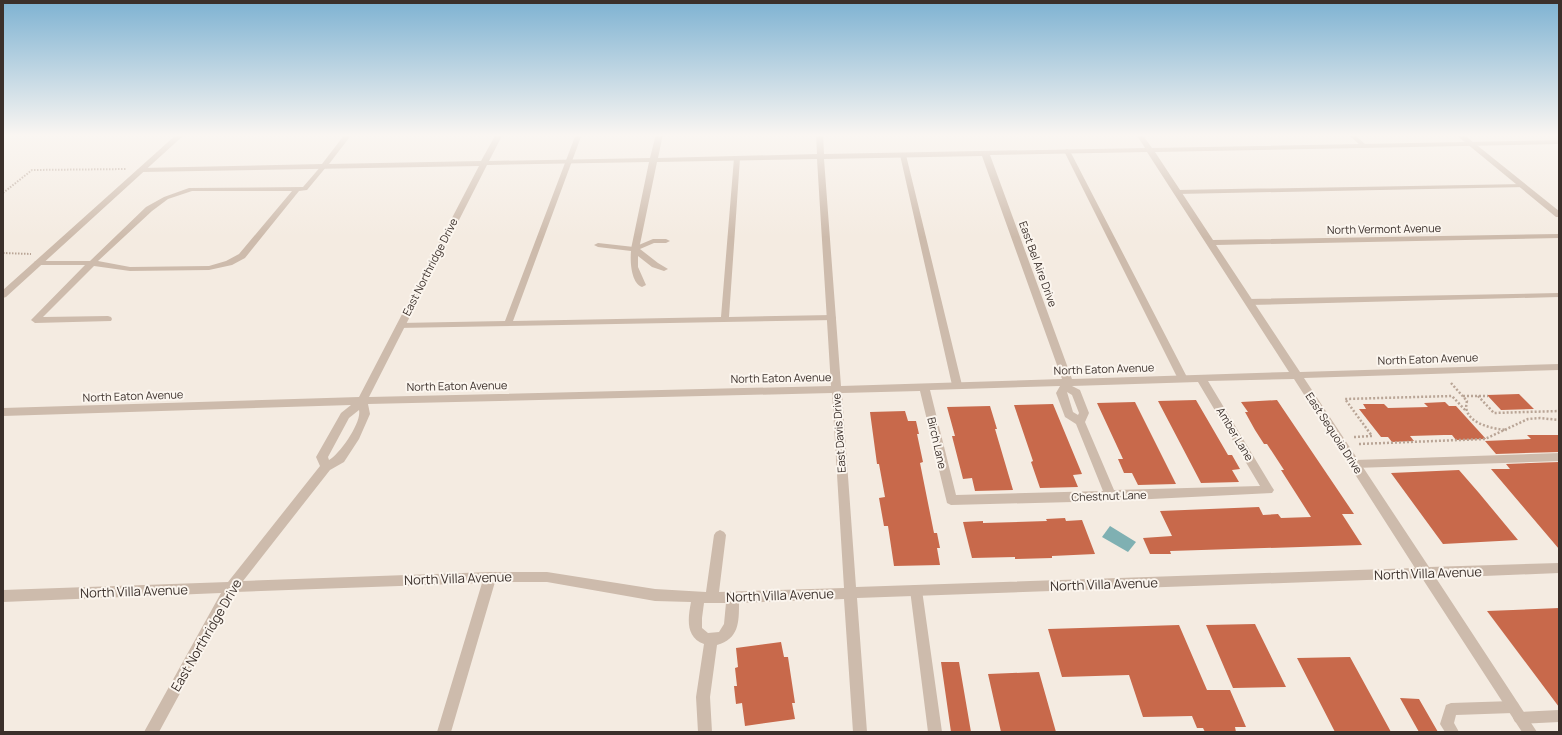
<svg xmlns="http://www.w3.org/2000/svg" width="1562" height="735" font-family="Manrope,sans-serif">
<style>
.water{fill:#7fb0b2}
.building{fill:#c8694b}
.lines{fill:none;stroke-linecap:round;stroke-linejoin:round}
.path-far1{stroke:#b9a596;stroke-width:2;stroke-dasharray:1.5 1.5;stroke-linecap:butt}
.path{stroke:#b9a596;stroke-width:2.5;stroke-dasharray:2 2;stroke-linecap:butt}
.service{fill:#cdbbac;fill-rule:evenodd}
.minor{fill:#cdbbac;fill-rule:evenodd}
.tertiary{fill:#cdbbac;fill-rule:evenodd}
.labels{text-anchor:middle;stroke-width:4;stroke-linejoin:round;paint-order:stroke}
.street-label{font-size:11px;fill:#3b302b;stroke:#fbf5ee}
.near-street-label{font-size:13px;fill:#3b302b;stroke:#fbf5ee}
</style>
<rect width="100%" height="100%" fill="#f4ebe1"/>
<path class="water" d="M 1110,526 L 1136,542 L 1128,552 L 1102,537 Z"/>
<path class="building" d="M 1519,394 L 1534,409 L 1501,410 L 1487,395 Z
M 1196,400 L 1228,455 L 1232,455 L 1240,469 L 1232,470 L 1239,482 L 1201,483 L 1158,401 Z
M 1277,400 L 1354,514 L 1342,514 L 1362,545 L 1170,551 L 1171,554 L 1150,554 L 1143,538 L 1172,536 L 1160,511 L 1259,507 L 1263,515 L 1278,514 L 1281,518 L 1311,517 L 1281,470 L 1284,470 L 1267,444 L 1264,444 L 1255,430 L 1245,412 L 1248,412 L 1241,402 Z
M 1135,402 L 1176,484 L 1138,485 L 1132,473 L 1124,473 L 1118,459 L 1123,459 L 1097,403 Z
M 1445,402 L 1449,406 L 1456,406 L 1486,439 L 1456,440 L 1452,435 L 1444,435 L 1410,436 L 1414,441 L 1392,442 L 1388,437 L 1381,437 L 1359,409 L 1366,409 L 1363,404 L 1384,404 L 1388,408 L 1428,407 L 1424,403 Z
M 1053,404 L 1082,474 L 1073,475 L 1078,487 L 1040,488 L 1031,462 L 1033,461 L 1014,405 Z
M 990,406 L 997,429 L 995,429 L 1013,490 L 975,491 L 972,478 L 963,479 L 952,436 L 955,436 L 947,407 Z
M 905,411 L 908,421 L 916,421 L 919,434 L 917,434 L 923,462 L 920,463 L 934,533 L 937,533 L 940,548 L 937,548 L 940,565 L 894,566 L 888,526 L 884,526 L 879,498 L 885,497 L 879,464 L 877,464 L 870,412 Z
M 1527,435 L 1559,435 L 1559,452 L 1496,454 L 1485,441 L 1531,439 Z
M 1559,462 L 1559,549 L 1491,469 L 1510,469 L 1506,464 Z
M 1459,470 L 1479,493 L 1518,540 L 1443,544 L 1391,473 Z
M 1065,518 L 1066,521 L 1082,520 L 1095,554 L 1052,556 L 1052,558 L 1015,559 L 1015,557 L 972,558 L 963,522 L 983,521 L 983,523 L 1047,521 L 1046,519 Z
M 1559,608 L 1559,707 L 1487,611 Z
M 1255,624 L 1286,687 L 1233,688 L 1206,625 Z
M 1179,625 L 1207,690 L 1230,690 L 1246,727 L 1235,727 L 1236,732 L 1205,732 L 1203,728 L 1197,728 L 1192,716 L 1143,717 L 1129,675 L 1062,677 L 1048,629 Z
M 781,642 L 784,657 L 788,657 L 795,703 L 792,703 L 795,719 L 745,726 L 742,703 L 736,704 L 734,686 L 737,686 L 735,668 L 738,667 L 736,648 Z
M 1350,657 L 1391,732 L 1335,732 L 1297,658 Z
M 941,662 L 959,662 L 971,732 L 951,732 Z
M 1039,672 L 1056,732 L 1001,732 L 988,674 Z
M 1400,698 L 1419,699 L 1438,732 L 1419,732 Z"/>
<g class="lines">
<path class="path-far1" d="M 3,193 L 32,170 L 127,169
M 3,253 L 31,254"/>
<path class="path" d="M 1451,383 L 1467,401 C 1461,422 1491,429 1507,430
M 1463,396 L 1488,396
M 1478,396 L 1494,413 L 1559,411
M 1354,437 L 1372,436 L 1345,399 L 1452,396 L 1466,411
M 1359,444 L 1485,439 L 1528,419 L 1540,418 L 1559,420"/>
<path class="service" d="M 576,134 L 582,134 L 513,321 L 721,317 L 734,158 L 737,156 L 740,158 L 729,317 L 832,315 L 835,316 L 836,318 L 835,320 L 397,328 L 396,326 L 400,323 L 505,321 Z
M 1348,134 L 1354,134 L 1366,145 L 1361,146 Z
M 1067,149 L 1070,151 L 1188,379 L 1186,381 L 1180,381 L 1178,379 L 1064,151 Z
M 903,153 L 906,155 L 962,385 L 957,388 L 952,385 L 900,155 Z
M 324,164 L 327,166 L 307,190 L 299,191 L 245,258 L 232,265 L 209,270 L 130,271 L 94,266 L 43,317 L 108,316 L 111,317 L 112,319 L 111,321 L 35,323 L 31,320 L 85,265 L 35,265 L 34,263 L 35,261 L 90,261 L 146,207 L 164,197 L 189,188 L 303,187 L 322,165 ZM 192,191 L 292,191 L 239,254 L 226,261 L 209,266 L 130,267 L 98,261 L 152,211 L 168,199 Z
M 1524,184 L 1526,185 L 1526,187 L 1177,194 L 1174,192 L 1177,190 Z
M 653,239 L 666,239 L 670,241 L 666,243 L 654,243 L 640,249 L 658,263 L 668,269 L 664,271 L 652,267 L 638,256 L 638,267 L 646,285 L 642,287 C 631,283 630,261 631,251 L 598,247 L 594,245 L 598,243 L 634,247 Z
M 1559,293 L 1559,297 L 1249,305 L 1245,302 L 1249,299 Z
M 1559,453 L 1559,461 L 1355,468 L 1351,467 L 1350,464 L 1351,461 L 1355,460 Z
M 916,585 L 920,586 L 922,590 L 942,732 L 928,732 L 910,590 L 912,586 Z
M 1513,701 L 1518,703 L 1519,707 L 1518,711 L 1513,713 L 1456,715 L 1454,723 L 1459,732 L 1445,732 L 1440,724 L 1446,705 L 1451,703 Z
M 1559,710 L 1559,722 L 1520,724 L 1515,722 L 1513,718 L 1515,714 L 1520,712 Z"/>
<path class="minor" d="M 345,134 L 352,134 L 329,164 L 481,161 L 496,134 L 503,134 L 489,161 L 650,158 L 656,134 L 663,134 L 658,158 L 817,154 L 816,134 L 823,134 L 824,154 L 1145,148 L 1136,134 L 1142,134 L 1152,148 L 1559,140 L 1559,144 L 1155,152 L 1213,240 L 1559,234 L 1559,238 L 1216,245 L 1300,372 L 1559,364 L 1559,370 L 1304,378 L 1429,567 L 1559,563 L 1559,573 L 1436,578 L 1537,732 L 1522,732 L 1422,578 L 857,598 L 867,732 L 853,732 L 844,599 L 739,603 C 739,622 739,639 717,645 L 710,697 L 712,732 L 698,732 L 696,697 L 704,644 C 685,637 688,618 691,602 L 655,601 L 547,582 L 495,582 L 451,732 L 437,732 L 482,583 L 235,592 L 159,732 L 144,732 L 221,593 L 3,602 L 3,590 L 228,582 L 320,466 L 316,457 L 341,413 L 351,405 L 3,416 L 3,408 L 359,397 L 479,166 L 141,172 L 137,170 L 141,168 L 322,164 ZM 1147,152 L 1289,372 L 1072,379 L 990,155 ZM 982,156 L 1062,379 L 841,386 L 824,159 ZM 817,159 L 831,386 L 369,397 L 487,165 L 649,162 L 631,249 L 635,252 L 639,249 L 657,162 ZM 1294,379 L 1415,568 L 856,587 L 842,393 L 920,391 L 947,503 L 951,505 L 1111,501 L 1272,493 L 1274,490 L 1272,487 L 1208,381 ZM 1198,382 L 1260,486 L 1114,490 L 1085,422 L 1089,413 L 1080,390 L 1072,386 ZM 1060,386 L 1056,393 L 1065,417 L 1076,424 L 1103,491 L 956,495 L 930,390 ZM 1067,392 L 1072,395 L 1079,413 L 1078,415 L 1073,412 ZM 832,393 L 844,588 L 719,592 L 726,535 L 724,532 L 720,530 L 716,532 L 714,535 L 706,592 L 655,589 L 547,572 L 490,572 L 243,581 L 330,470 L 344,462 L 359,439 L 370,414 L 368,404 ZM 359,410 C 362,422 340,454 329,460 L 328,457 L 349,418 ZM 704,603 L 726,603 L 724,624 L 719,632 L 708,633 L 702,628 L 702,618 Z"/>
<path class="tertiary" d="M 177,134 L 185,134 L 6,297 L 3,298 L 3,290 Z
M 1455,134 L 1463,134 L 1559,211 L 1559,217 L 1556,217 Z"/>
</g>
<linearGradient id="sky" x2="0" y2="1"><stop stop-color="#7eb2d2"/><stop offset="0.57" stop-color="#faf6f2"/><stop offset="1" stop-color="#faf6f2" stop-opacity="0"/></linearGradient>
<rect width="1562" height="237" fill="url(#sky)"/>
<g class="labels">
<g class="street-label">
<text transform="translate(1384 229) rotate(-1)" y="4">North Vermont Avenue</text>
<text transform="translate(1038 264) rotate(70)" y="4">East Bel Aire Drive</text>
<text transform="translate(430 267) rotate(-63)" y="4">East Northridge Drive</text>
<text transform="translate(1428 359) rotate(-2)" y="4">North Eaton Avenue</text>
<text transform="translate(1104 369) rotate(-2)" y="4">North Eaton Avenue</text>
<text transform="translate(781 378) rotate(-1)" y="4">North Eaton Avenue</text>
<text transform="translate(457 386) rotate(-1)" y="4">North Eaton Avenue</text>
<text transform="translate(133 396) rotate(-2)" y="4">North Eaton Avenue</text>
<text transform="translate(839 433) rotate(-94)" y="4">East Davis Drive</text>
<text transform="translate(1334 433) rotate(57)" y="4">East Sequoia Drive</text>
<text transform="translate(1235 434) rotate(59)" y="4">Amber Lane</text>
<text transform="translate(937 443) rotate(77)" y="4">Birch Lane</text>
<text transform="translate(1109 496) rotate(-2)" y="4">Chestnut Lane</text>
</g>
<g class="near-street-label">
<text transform="translate(1428 573) rotate(-2)" y="5">North Villa Avenue</text>
<text transform="translate(458 578) rotate(-2)" y="5">North Villa Avenue</text>
<text transform="translate(1104 584) rotate(-2)" y="5">North Villa Avenue</text>
<text transform="translate(134 591) rotate(-2)" y="5">North Villa Avenue</text>
<text transform="translate(780 595) rotate(-2)" y="5">North Villa Avenue</text>
<text transform="translate(206 635) rotate(-60)" y="5">East Northridge Drive</text>
</g>
</g>
<rect width="1562" height="735" fill="none" stroke="#3b302b" stroke-width="8"/>
</svg>
